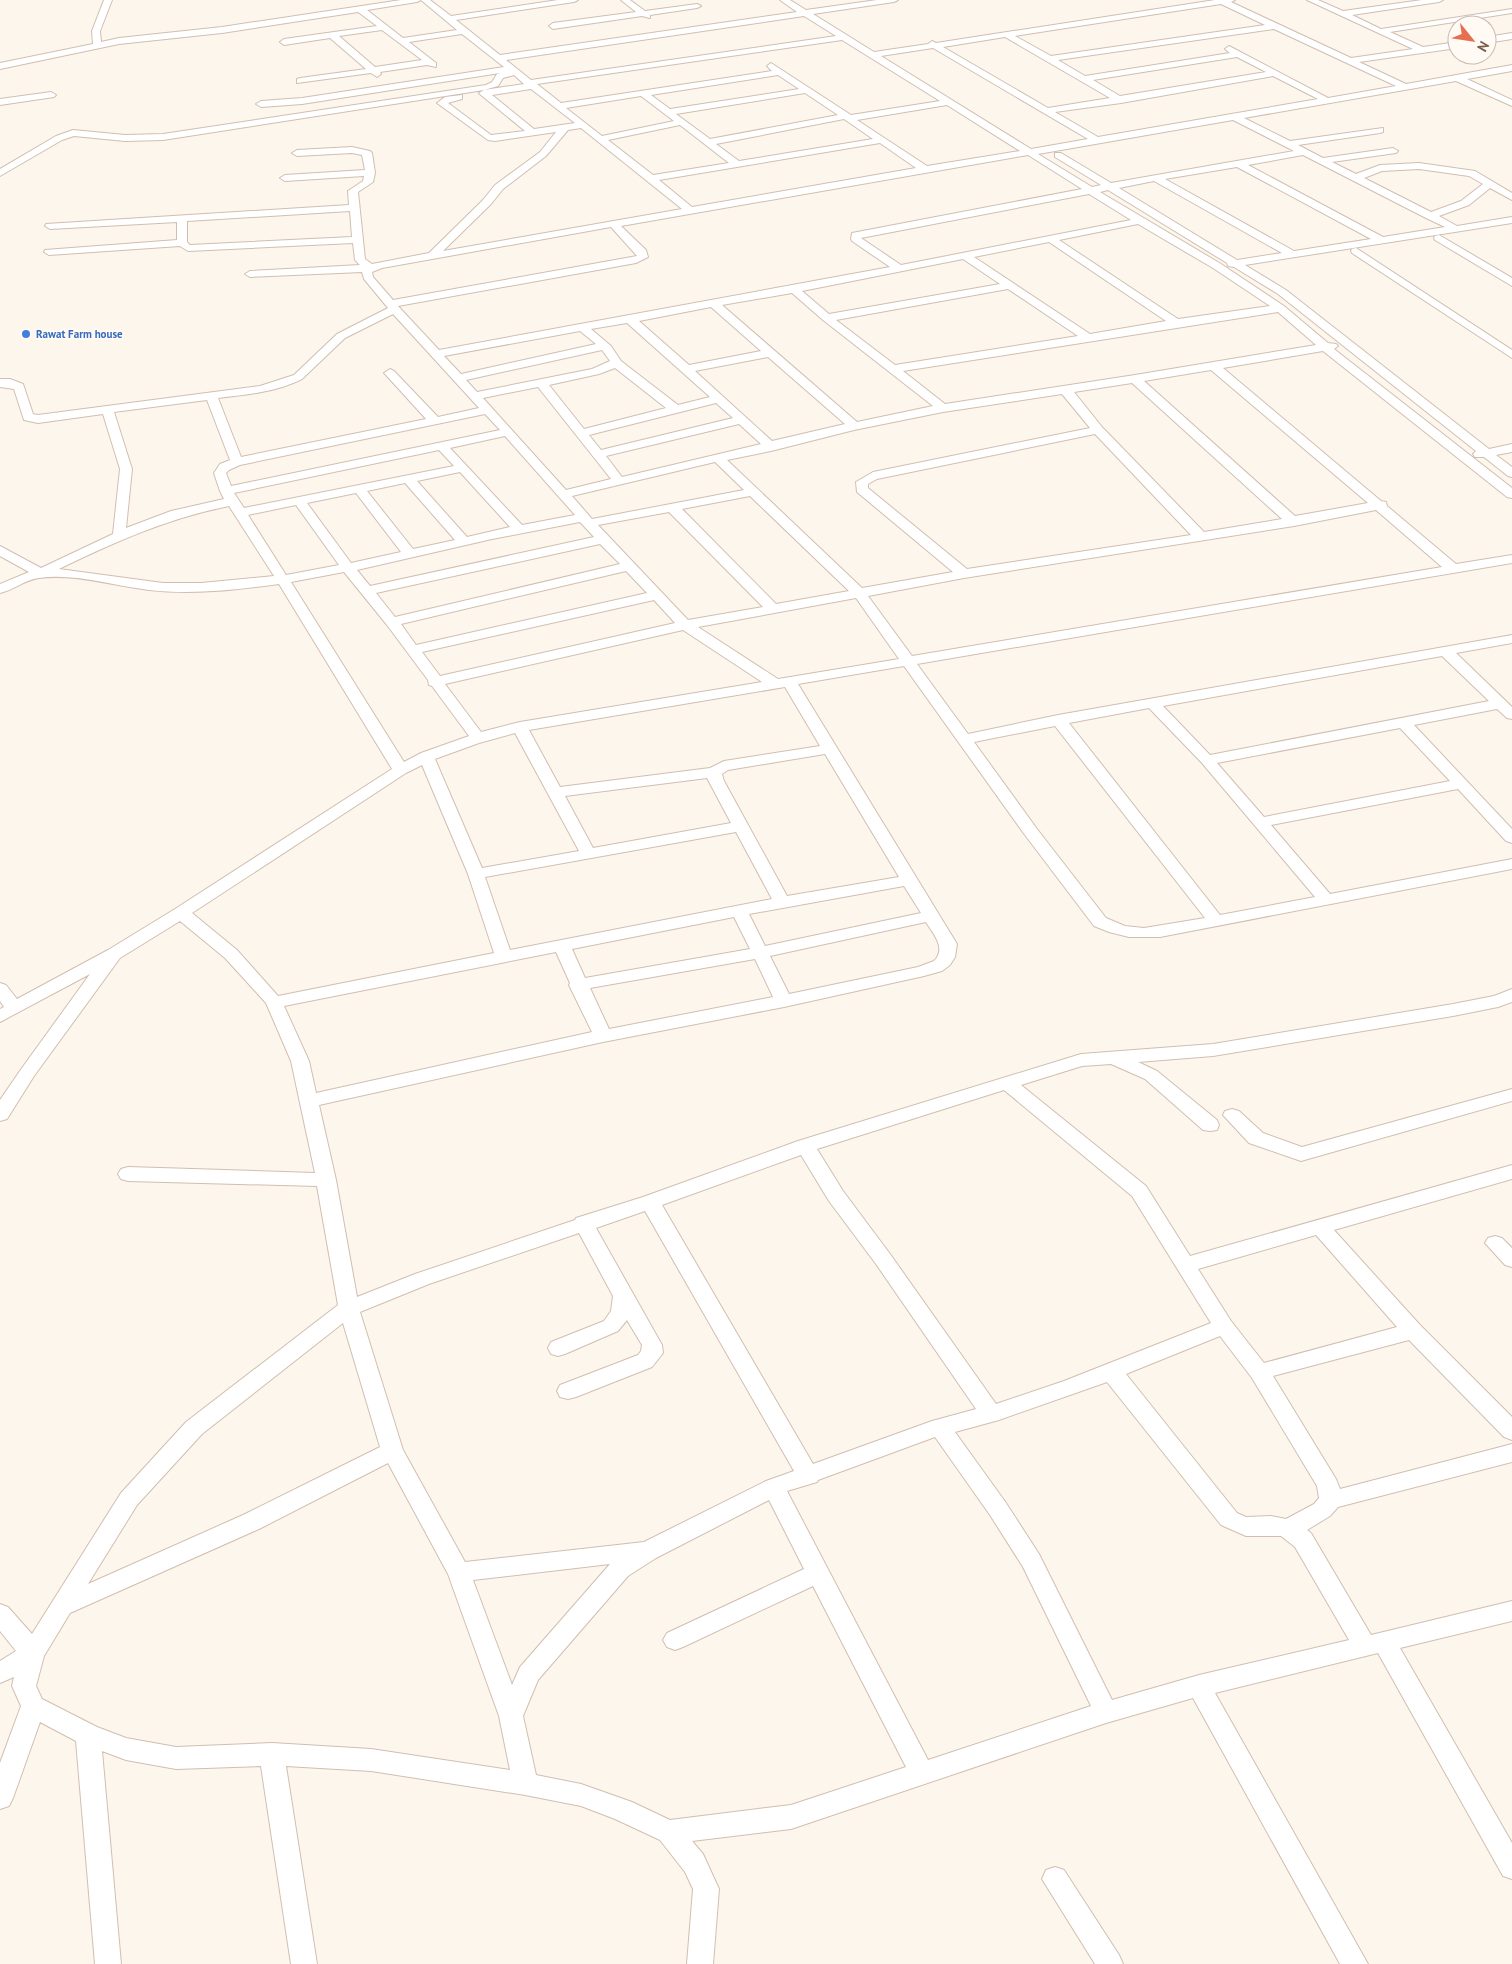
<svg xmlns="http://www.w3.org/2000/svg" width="1512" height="1964" font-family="'PT Sans',sans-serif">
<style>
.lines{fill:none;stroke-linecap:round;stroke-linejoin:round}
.minor-casing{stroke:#d1beb0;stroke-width:2}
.minor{fill:#fff;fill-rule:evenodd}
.shop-dot{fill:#3f7fe0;stroke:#fffaf3;stroke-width:2}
.labels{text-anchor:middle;stroke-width:4;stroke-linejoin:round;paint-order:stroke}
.far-shop-label{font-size:11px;font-weight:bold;fill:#366cbe;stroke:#fffaf3;text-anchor:start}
</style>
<rect width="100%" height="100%" fill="#fdf6ec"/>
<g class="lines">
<defs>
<path id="minor" d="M 104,0 L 112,0 L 100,31 L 101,42 L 119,38 L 222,27 L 401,0 L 430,0 L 451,16 L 558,0 L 578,0 L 574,2 L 456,20 L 500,55 L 797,12 L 780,0 L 790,0 L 806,10 L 877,0 L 898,0 L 894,2 L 813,14 L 874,52 L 928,44 L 932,41 L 936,43 L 1215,0 L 1235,0 L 1231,2 L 1351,58 L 1413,49 L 1307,0 L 1318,0 L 1343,11 L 1422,0 L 1443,0 L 1439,2 L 1352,15 L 1381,29 L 1512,9 L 1512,13 L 1390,32 L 1423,47 L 1457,42 L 1457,48 L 1359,62 L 1406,84 L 1512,65 L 1512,71 L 1467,79 L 1512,100 L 1512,106 L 1456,81 L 1244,118 L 1290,141 L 1383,128 L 1383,132 L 1380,133 L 1298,145 L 1323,158 L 1393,148 L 1398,151 L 1396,153 L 1332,162 L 1356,174 L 1380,165 L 1419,163 L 1475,171 L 1512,193 L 1512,200 L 1490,188 L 1469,205 L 1439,216 L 1457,226 L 1512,217 L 1512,223 L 1245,265 L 1286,290 L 1489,449 L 1512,444 L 1512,452 L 1496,455 L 1512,467 L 1512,477 L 1508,476 L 1484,457 L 1475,457 L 1473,454 L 1476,451 L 1278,294 L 1234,267 L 1228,266 L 1227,263 L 1108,190 L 1100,192 L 1221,264 L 1284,306 L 1328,343 L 1336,344 L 1338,346 L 1334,349 L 1512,488 L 1512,498 L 1507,497 L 1323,351 L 1223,368 L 1381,501 L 1386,502 L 1387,506 L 1456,564 L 1512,555 L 1512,563 L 917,664 L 968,734 L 1058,715 L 1512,635 L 1512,643 L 1456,653 L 1512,707 L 1512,719 L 1507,718 L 1497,709 L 1414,725 L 1512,829 L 1512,843 L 1506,841 L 1458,789 L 1271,825 L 1330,894 L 1512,859 L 1512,869 L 1160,937 L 1129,937 L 1109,932 L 1094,926 L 1025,835 L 904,666 L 798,684 L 957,944 L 955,957 L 950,965 L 942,971 L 924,976 L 784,1007 L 603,1042 L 319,1105 L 336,1180 L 357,1297 L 415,1274 L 575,1220 L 576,1218 L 643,1197 L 798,1141 L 1081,1054 L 1213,1044 L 1453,1004 L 1494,996 L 1512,989 L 1512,1002 L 1498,1007 L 1453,1016 L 1213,1056 L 1138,1062 L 1157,1071 L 1217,1120 L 1219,1125 L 1217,1130 L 1210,1131 L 1203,1130 L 1145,1079 L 1111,1064 L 1082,1066 L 1021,1085 L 1146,1186 L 1190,1256 L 1512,1165 L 1512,1179 L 1334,1230 L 1420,1325 L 1512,1417 L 1512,1440 L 1504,1437 L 1409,1340 L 1273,1376 L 1336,1479 L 1340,1489 L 1512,1444 L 1512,1462 L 1338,1507 L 1330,1516 L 1307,1530 L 1311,1533 L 1371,1635 L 1512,1601 L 1512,1621 L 1400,1648 L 1512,1843 L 1512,1879 L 1503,1876 L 1378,1653 L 1215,1693 L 1368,1964 L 1340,1964 L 1193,1698 L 1106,1723 L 791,1829 L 692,1841 L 703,1854 L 719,1889 L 713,1964 L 687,1964 L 693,1889 L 685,1872 L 660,1840 L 615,1819 L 581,1806 L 525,1795 L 371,1771 L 286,1766 L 317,1964 L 291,1964 L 261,1766 L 176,1769 L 126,1760 L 102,1751 L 121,1964 L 95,1964 L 76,1741 L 40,1722 L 13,1798 L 9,1806 L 0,1809 L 0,1763 L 21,1706 L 12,1686 L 14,1677 L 0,1683 L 0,1661 L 16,1651 L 0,1631 L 0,1604 L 8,1607 L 32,1634 L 121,1493 L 186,1422 L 338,1305 L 317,1186 L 128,1181 L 121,1179 L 118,1174 L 121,1169 L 128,1167 L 315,1173 L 291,1061 L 266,1003 L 225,958 L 180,921 L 120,958 L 34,1076 L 7,1119 L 0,1121 L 0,1100 L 22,1068 L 90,974 L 0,1022 L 0,1009 L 4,1007 L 0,1001 L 0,983 L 6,985 L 17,999 L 108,950 L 175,909 L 392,769 L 279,584 C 236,590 192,595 149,590 C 113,586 75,573 39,578 C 24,580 14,590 0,593 L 0,584 L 29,572 L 0,556 L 0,546 L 41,568 L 113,534 L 120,469 L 103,414 L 38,423 L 24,420 L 14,389 L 0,387 L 0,379 L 10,379 L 23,384 L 33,414 L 38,415 L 260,386 L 294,375 L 337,334 L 388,308 L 364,279 L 362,272 L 250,277 L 245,274 L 250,271 L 360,265 L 355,260 L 353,243 L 188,251 L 180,246 L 49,255 L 44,252 L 45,250 L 177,240 L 177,222 L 50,229 L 45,226 L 46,224 L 349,205 L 348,191 L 363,181 L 364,176 L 285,181 L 280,178 L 285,175 L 365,170 L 362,155 L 352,153 L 297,156 L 292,153 L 297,150 L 352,147 L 370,151 L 372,153 L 375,173 L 373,182 L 358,192 L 365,259 L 372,264 L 429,253 L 483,200 L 495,185 L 540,152 L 556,132 L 495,141 L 488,140 L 437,103 L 445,97 L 462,95 L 462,99 L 448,103 L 491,135 L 525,131 L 481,95 L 479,93 L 484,90 L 163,140 L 125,141 L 74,136 L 62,140 L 0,176 L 0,169 L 56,136 L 73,130 L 125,135 L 163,134 L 486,85 L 492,82 L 497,74 L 500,73 L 302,104 L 261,107 L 256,104 L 261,101 L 302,98 L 504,67 L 462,34 L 409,42 L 436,63 L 436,67 L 427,65 L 380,72 L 381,74 L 377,77 L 371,73 L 297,83 L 297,79 L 300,78 L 366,69 L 330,38 L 284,45 L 280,42 L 284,39 L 377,26 L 358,12 L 222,33 L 119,44 L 0,69 L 0,63 L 93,44 L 92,31 ZM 421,0 L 457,30 L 403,38 L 367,10 L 417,2 ZM 1221,4 L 1265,25 L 1051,56 L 1015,36 ZM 804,16 L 836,36 L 531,80 L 506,60 ZM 1274,29 L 1396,86 L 1328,98 L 1229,46 L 1225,49 L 1230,53 L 1085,76 L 1058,60 ZM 382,30 L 422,60 L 375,67 L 339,36 ZM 1005,37 L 1110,98 L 1048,108 L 943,47 ZM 842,40 L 940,101 L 851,115 L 771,63 L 767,66 L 772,71 L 561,103 L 537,84 ZM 933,48 L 1088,139 L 1031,149 L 881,56 ZM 1237,57 L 1266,72 L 1120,96 L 1093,80 ZM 514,75 L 524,84 L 484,90 L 498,86 L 503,78 ZM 778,75 L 799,89 L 670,109 L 651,95 ZM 1273,76 L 1318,99 L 1098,137 L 1055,112 L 1121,103 ZM 531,89 L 575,123 L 534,129 L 492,95 ZM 805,93 L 838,115 L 710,139 L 676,114 ZM 641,96 L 674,121 L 602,136 L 566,108 ZM 947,105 L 1020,151 L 927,166 L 857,120 ZM 844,119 L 873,139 L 739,161 L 716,144 ZM 1233,120 L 1294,151 L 1111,183 L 1061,153 L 1055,153 L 1055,157 L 1101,185 L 1092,187 L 1038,154 ZM 680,125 L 729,163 L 653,175 L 608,140 ZM 581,128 L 682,209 L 443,251 L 491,204 L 503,189 L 546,156 L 568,130 ZM 880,143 L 916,168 L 692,207 L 659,180 ZM 1028,155 L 1082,189 L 852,233 L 851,239 L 852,241 L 890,267 L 439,350 L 398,306 L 636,263 L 648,257 L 646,250 L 621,226 ZM 1303,155 L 1426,218 L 1445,227 L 1383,237 L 1248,165 ZM 1237,167 L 1371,239 L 1294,251 L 1165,179 ZM 1419,169 L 1469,176 L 1483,184 L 1461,201 L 1431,212 L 1364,178 L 1382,171 ZM 1154,181 L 1282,253 L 1237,260 L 1119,188 ZM 1089,194 L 1131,220 L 901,265 L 861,238 ZM 350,211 L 352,237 L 190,245 L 187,242 L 187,221 ZM 1138,224 L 1213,268 L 1270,306 L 1178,319 L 1059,240 ZM 611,227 L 637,256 L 393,300 L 373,277 L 372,272 L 382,268 ZM 1049,242 L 1166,321 L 1090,334 L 974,257 ZM 963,259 L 1000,284 L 829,314 L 802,291 ZM 1008,289 L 1078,336 L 895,365 L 836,320 ZM 792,293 L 823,320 L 933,406 L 857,422 L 722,305 ZM 711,307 L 761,351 L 689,365 L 639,321 ZM 1278,312 L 1316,345 L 1135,375 L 945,404 L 903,371 ZM 393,314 L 479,408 L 438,417 L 394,371 L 390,369 L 384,373 L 386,375 L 426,419 L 241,457 L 218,398 C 246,395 276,392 302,379 L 345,338 ZM 627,323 L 710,397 L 678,405 L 621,361 L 611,346 L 591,329 ZM 580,331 L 596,344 L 461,374 L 444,356 ZM 602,350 L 610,361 L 592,369 L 477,392 L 466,380 ZM 768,357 L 845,424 L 772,441 L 695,371 ZM 615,368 L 666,408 L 584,429 L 549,385 L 599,374 ZM 1211,370 L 1368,503 L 1295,516 L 1144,381 ZM 1132,383 L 1282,519 L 1204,532 L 1102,427 L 1074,392 ZM 538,387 L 611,479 L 566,490 L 483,398 ZM 1062,394 L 1090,428 L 873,472 L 856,482 L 857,492 L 953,572 L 862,588 L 727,460 L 771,451 L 854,430 L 943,412 ZM 207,400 L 230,460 L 220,464 L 214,473 L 220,491 L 224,499 L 171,511 L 126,528 L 132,469 L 114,412 ZM 716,403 L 733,418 L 601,450 L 589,435 ZM 485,414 L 500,430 L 231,486 L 226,473 L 229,470 L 240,465 ZM 739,424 L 761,444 L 622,477 L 606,456 ZM 1095,434 L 1191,535 L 967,569 L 868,488 L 868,484 L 877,479 ZM 505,436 L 575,515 L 522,525 L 450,448 ZM 439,450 L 454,466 L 244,508 L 234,493 ZM 715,462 L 744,490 L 592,519 L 572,496 ZM 460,472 L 510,527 L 467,537 L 417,481 ZM 405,483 L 455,540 L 413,549 L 367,491 ZM 356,493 L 401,552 L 351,563 L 307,503 ZM 750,496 L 849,591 L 776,604 L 682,509 ZM 296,505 L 339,565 L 286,575 L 248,515 ZM 229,506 L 274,576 L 201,583 L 163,583 L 59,569 C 117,541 166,519 229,506 ZM 1376,510 L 1442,567 L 912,656 L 868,596 L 964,578 L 1294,526 ZM 669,512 L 763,607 L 688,620 L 598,525 ZM 580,522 L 594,537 L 370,586 L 357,570 L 492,539 ZM 600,544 L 620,564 L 395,617 L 376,593 ZM 626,571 L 647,593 L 416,645 L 401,624 ZM 344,572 L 387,625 L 428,680 L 429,685 L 432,686 L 469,736 L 421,753 L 404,762 L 291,582 ZM 856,598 L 899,659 L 778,679 L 698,627 ZM 654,600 L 675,623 L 440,676 L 422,652 ZM 683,630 L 762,682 L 520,722 L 481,732 L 445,684 ZM 1442,656 L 1489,701 L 1210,755 L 1163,706 ZM 785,687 L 820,746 L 724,761 L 710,768 L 560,787 L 529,730 ZM 1149,708 L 1202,763 L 1315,897 L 1220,915 L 1069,723 ZM 1055,726 L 1205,918 L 1144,928 L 1125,926 L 1106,918 L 1037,829 L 974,742 ZM 1400,728 L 1450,781 L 1264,817 L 1217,763 ZM 515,733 L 579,851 L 482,868 L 435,759 L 479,743 ZM 825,754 L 899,877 L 787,896 L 724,781 L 722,774 L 728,770 ZM 422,765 L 468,874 L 494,953 L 278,996 L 237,950 L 192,913 L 406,773 ZM 707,778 L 731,823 L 593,848 L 565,796 ZM 736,832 L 772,899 L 510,950 L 485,877 ZM 904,886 L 921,913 L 765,946 L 749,914 ZM 734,917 L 750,949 L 585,978 L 572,949 ZM 926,922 C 933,934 947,948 934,961 L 918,967 L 789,994 L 770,956 ZM 556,952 L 570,983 L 569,985 L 592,1032 L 316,1093 L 309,1061 L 284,1006 ZM 755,959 L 773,997 L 609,1029 L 590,988 ZM 1004,1090 L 1132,1196 L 1211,1323 L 1064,1381 L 996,1404 L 890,1254 L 843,1191 L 817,1149 ZM 801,1155 L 829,1201 L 876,1264 L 976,1409 L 932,1421 L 813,1464 L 662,1205 ZM 645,1211 L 794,1471 L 766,1481 L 644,1542 L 465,1562 L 403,1450 L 360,1312 L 429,1284 L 579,1233 L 613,1296 L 611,1311 L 604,1321 L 551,1342 L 548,1348 L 551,1354 L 558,1356 L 565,1354 L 618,1331 L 627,1320 L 642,1345 L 641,1351 L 638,1355 L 560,1385 L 557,1391 L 560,1397 L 568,1399 L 576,1397 L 652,1367 L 663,1353 L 662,1345 L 596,1228 ZM 1316,1235 L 1397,1327 L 1264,1363 L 1231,1321 L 1198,1269 ZM 343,1323 L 380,1447 L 243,1515 L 88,1584 L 137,1505 L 202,1434 ZM 1220,1336 L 1252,1378 L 1317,1486 L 1319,1498 L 1314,1504 L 1286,1519 L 1271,1516 L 1246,1517 L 1237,1513 L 1126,1374 ZM 1107,1382 L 1221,1525 L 1246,1536 L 1281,1536 L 1295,1547 L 1349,1640 L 1199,1675 L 1112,1700 L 1039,1554 L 1006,1503 L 955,1432 L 999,1420 ZM 935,1437 L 990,1515 L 1023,1567 L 1091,1706 L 928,1760 L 787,1491 L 817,1482 L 818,1480 ZM 388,1463 L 448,1574 L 499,1716 L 510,1770 L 371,1749 L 272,1743 L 176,1747 L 126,1738 L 97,1727 L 42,1699 L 36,1686 L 44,1656 L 70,1613 L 259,1529 ZM 769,1500 L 804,1569 L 667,1633 L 663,1640 L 667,1647 L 675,1650 L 683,1647 L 813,1586 L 906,1767 L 791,1805 L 670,1820 L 632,1802 L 581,1784 L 536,1775 L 523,1716 L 538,1680 L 628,1576 L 656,1558 ZM 610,1564 L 520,1667 L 512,1685 L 473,1580 Z
M 621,0 L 630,0 L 645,11 L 697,4 L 701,6 L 697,8 L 650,15 L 650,18 L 642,16 L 553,29 L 549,26 L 553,23 L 636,12 Z
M 1512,33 L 1512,39 L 1487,43 L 1487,37 Z
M 51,92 L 56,95 L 54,97 L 0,105 L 0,99 Z
M 1439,235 L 1512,278 L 1512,286 L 1435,240 L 1434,238 L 1435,236 Z
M 1356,248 L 1512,350 L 1512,358 L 1352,253 L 1351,251 L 1352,249 Z
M 1512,1089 L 1512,1101 L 1301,1161 L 1249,1143 L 1223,1115 L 1225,1111 L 1232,1109 L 1239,1111 L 1263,1133 L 1302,1147 Z
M 1495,1236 L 1502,1238 L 1512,1248 L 1512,1267 L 1505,1265 L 1485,1243 L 1488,1238 Z
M 1055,1867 L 1064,1870 L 1119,1955 L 1123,1964 L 1095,1964 L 1042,1879 L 1046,1870 Z"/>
</defs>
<use href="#minor" class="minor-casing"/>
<use href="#minor" class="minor"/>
</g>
<circle class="shop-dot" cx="26" cy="334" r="5"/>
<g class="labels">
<g class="far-shop-label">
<text x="36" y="338">Rawat Farm house</text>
</g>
</g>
<g transform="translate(1472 40) rotate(120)"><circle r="24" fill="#fffaf3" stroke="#cabbb1"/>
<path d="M0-4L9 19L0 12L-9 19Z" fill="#e76f51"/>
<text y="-8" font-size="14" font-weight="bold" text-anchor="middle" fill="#7a5c4d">N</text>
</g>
</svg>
